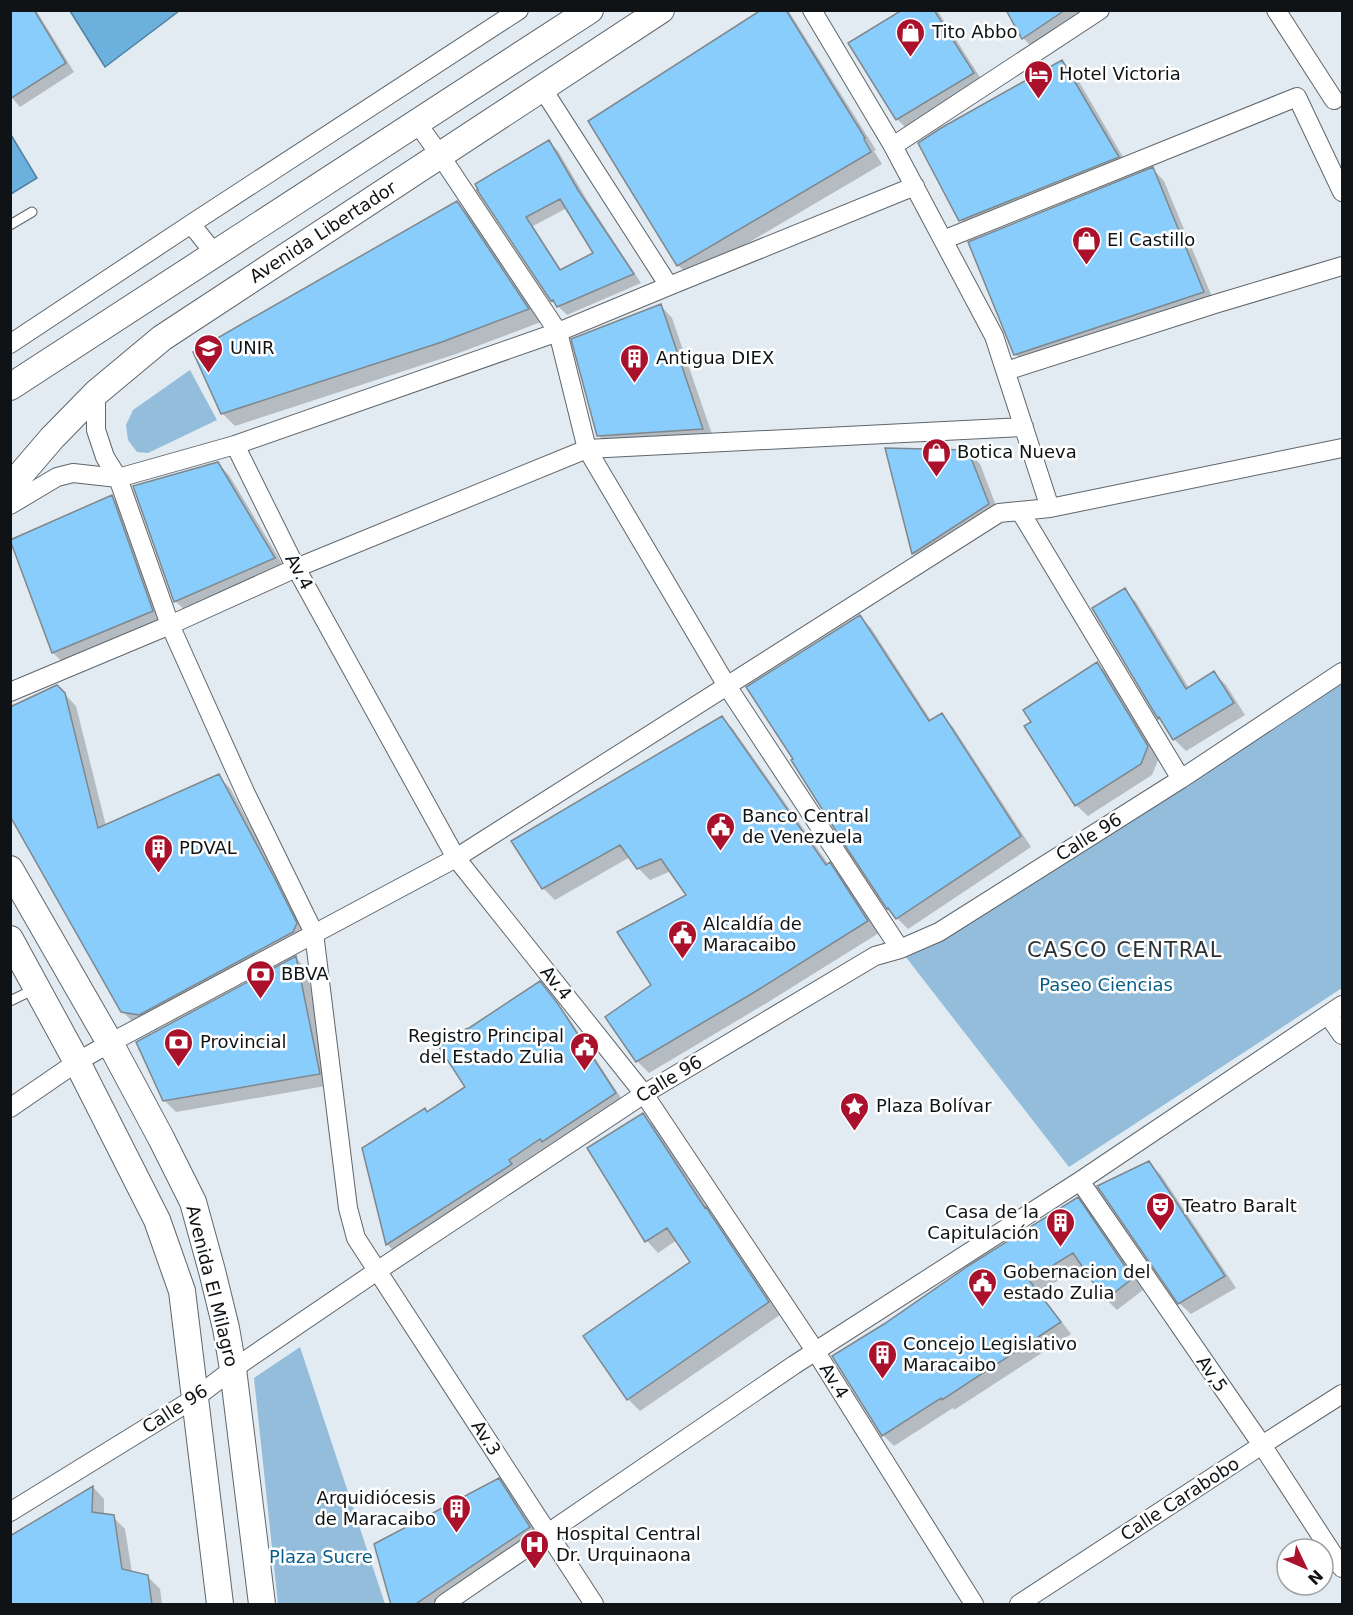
<svg xmlns="http://www.w3.org/2000/svg" width="1353" height="1615" font-family="'DejaVu Sans',sans-serif">
<style>
.green{fill:#93bdda}
.water{fill:#6cb0dd;stroke:#5081a1;stroke-width:1.5}
.shadow{fill:#0003;fill-rule:evenodd}
.building{fill:#89cdfc;stroke:#7f878d;stroke-width:1.5;fill-rule:evenodd}
.lines{fill:none;stroke-linecap:round;stroke-linejoin:round}
.lane-casing{stroke:#5f666c;stroke-width:11}
.street-casing{stroke:#5f666c;stroke-width:20}
.secondary-casing{stroke:#5f666c;stroke-width:28}
.lane{stroke:#fff;stroke-width:9}
.street{stroke:#fff;stroke-width:18}
.secondary{stroke:#fff;stroke-width:26}
.labels{text-anchor:middle;stroke-width:5;stroke-linejoin:round;paint-order:stroke}
.poi-label{font-size:18px;fill:#0f1315;stroke:#fff;text-anchor:start}
.street-label{font-size:18px;fill:#0f1315;stroke:#fff}
.park-label{font-size:18px;fill:#065d88;stroke:#fff}
.quarter-label{font-size:21px;letter-spacing:1.5px;fill:#2a3136;stroke:#fff}
</style>
<rect width="100%" height="100%" fill="#e2ebf2"/>
<path class="green" d="M 190,370 L 217,420 L 148,453 L 137,452 L 128,440 L 126,425 L 133,410 Z
M 1342,672 L 1342,988 L 1069,1167 L 905,956 Z
M 300,1347 L 385,1604 L 278,1604 L 254,1378 Z"/>
<path class="water" d="M 70,11 L 179,11 L 105,67 Z
M 11,135 L 37,178 L 11,194 L 10,194 Z"/>
<path class="shadow" d="M 10,10 L 36,10 L 74,72 L 20,107 L 12,98 Z
M 764,10 L 788,10 L 790,13 L 876,150 L 874,151 L 882,164 L 690,277 L 678,265 Z
M 905,10 L 937,10 L 985,85 L 909,131 L 897,119 Z
M 1008,10 L 1094,10 L 1035,50 L 1023,38 Z
M 1062,61 L 1074,73 L 1130,169 L 973,232 L 961,220 Z
M 549,142 L 558,151 L 587,200 L 641,283 L 567,315 L 552,300 L 479,191 ZM 567,208 L 595,253 L 562,271 L 533,226 Z
M 1153,169 L 1164,181 L 1215,304 L 1027,366 L 1015,354 Z
M 457,203 L 470,216 L 541,322 L 456,354 L 235,426 L 222,413 Z
M 661,306 L 672,318 L 714,440 L 610,447 L 598,435 Z
M 968,452 L 980,464 L 1000,516 L 925,565 L 913,553 Z
M 217,463 L 229,475 L 286,570 L 187,612 L 175,601 Z
M 112,497 L 123,508 L 164,623 L 65,664 L 53,653 L 12,541 Z
M 1124,590 L 1136,602 L 1189,688 L 1214,673 L 1226,685 L 1245,715 L 1186,751 L 1174,739 L 1165,724 L 1159,718 L 1094,609 Z
M 860,617 L 871,628 L 932,722 L 942,715 L 953,727 L 1031,847 L 908,929 L 897,918 Z
M 1097,664 L 1109,675 L 1159,758 L 1152,775 L 1088,816 L 1076,805 Z
M 57,686 L 76,706 L 106,826 L 218,776 L 230,788 L 285,890 L 308,936 L 134,1023 L 122,1011 Z
M 721,717 L 733,729 L 829,865 L 841,876 L 879,933 L 765,1004 L 649,1073 L 637,1061 L 653,986 L 688,896 L 671,871 L 650,880 L 638,868 L 630,857 L 555,900 L 543,888 Z
M 296,958 L 307,970 L 331,1085 L 176,1112 L 164,1100 Z
M 540,983 L 568,1017 L 625,1104 L 397,1254 L 387,1244 L 425,1110 L 428,1113 L 467,1088 Z
M 643,1115 L 654,1126 L 713,1216 L 717,1221 L 780,1315 L 640,1411 L 628,1399 L 692,1262 L 677,1240 L 658,1253 L 647,1241 Z
M 1149,1163 L 1161,1175 L 1236,1288 L 1191,1314 L 1179,1303 Z
M 1077,1199 L 1089,1210 L 1143,1290 L 1117,1310 L 1106,1299 L 1083,1265 L 1039,1292 L 1071,1334 L 954,1410 L 953,1408 L 894,1446 L 883,1435 L 885,1325 Z
M 498,1480 L 510,1492 L 541,1539 L 443,1604 L 392,1604 Z
M 93,1487 L 104,1499 L 104,1516 L 113,1517 L 125,1529 L 132,1573 L 148,1577 L 160,1589 L 162,1604 L 10,1604 Z"/>
<path class="building" d="M 10,10 L 34,10 L 66,63 L 10,99 Z
M 761,10 L 786,10 L 865,138 L 864,139 L 871,152 L 677,266 L 588,121 Z
M 902,10 L 934,10 L 974,73 L 896,120 L 848,43 Z
M 1006,10 L 1065,10 L 1022,39 Z
M 1062,60 L 1119,157 L 959,221 L 918,143 L 941,128 Z
M 549,140 L 578,190 L 634,274 L 557,307 L 553,300 L 551,301 L 477,190 L 478,190 L 475,184 ZM 560,199 L 593,253 L 560,270 L 526,217 Z
M 1153,167 L 1204,292 L 1014,355 L 968,242 Z
M 457,201 L 529,309 L 442,342 L 221,414 L 193,352 Z
M 661,304 L 703,429 L 597,436 L 571,339 Z
M 885,448 L 968,450 L 989,504 L 912,554 Z
M 218,462 L 275,558 L 174,602 L 133,486 Z
M 112,495 L 153,611 L 52,653 L 10,540 Z
M 1125,588 L 1186,689 L 1214,671 L 1234,703 L 1173,740 L 1159,717 L 1158,719 L 1092,608 Z
M 860,615 L 929,721 L 942,713 L 1021,836 L 896,919 L 888,908 L 887,909 L 848,850 L 791,760 L 793,759 L 746,687 Z
M 1097,662 L 1148,746 L 1141,764 L 1075,806 L 1024,726 L 1031,722 L 1023,710 Z
M 57,685 L 65,693 L 98,828 L 219,774 L 274,877 L 297,923 L 293,932 L 139,1015 L 121,1012 L 10,816 L 10,707 Z
M 722,716 L 826,865 L 830,862 L 868,921 L 753,993 L 636,1062 L 605,1017 L 651,985 L 617,932 L 686,895 L 661,859 L 637,869 L 620,845 L 542,889 L 511,841 Z
M 296,956 L 320,1074 L 163,1101 L 136,1042 Z
M 540,981 L 558,1004 L 616,1093 L 542,1142 L 540,1139 L 509,1160 L 512,1164 L 386,1245 L 362,1148 L 425,1108 L 427,1112 L 465,1087 L 439,1047 L 466,1029 L 466,1030 Z
M 643,1113 L 705,1208 L 706,1207 L 769,1302 L 627,1400 L 583,1336 L 690,1262 L 667,1228 L 645,1242 L 587,1148 Z
M 1149,1161 L 1225,1276 L 1178,1304 L 1097,1186 Z
M 1078,1197 L 1133,1278 L 1105,1300 L 1073,1253 L 1029,1280 L 1061,1322 L 942,1400 L 941,1398 L 882,1436 L 832,1356 L 884,1324 L 968,1266 Z
M 499,1478 L 530,1527 L 414,1605 L 391,1605 L 374,1544 Z
M 93,1486 L 92,1512 L 114,1515 L 122,1569 L 148,1575 L 152,1605 L 10,1605 L 10,1536 Z"/>
<g class="lines">
<defs>
<path id="lane" d="M 10,225 L 32,212
M 10,1001 L 35,989"/>
<path id="street" d="M 812,10 L 893,146 L 994,336 L 1050,508
M 1276,10 L 1334,100
M 542,88 L 669,286 L 915,186
M 417,123 L 440,155 L 558,332 L 587,449 L 727,686 L 900,949
M 893,146 L 1100,10
M 191,224 L 215,254
M 943,240 L 1297,97 L 1342,192
M 10,344 L 191,224 L 519,10
M 1006,371 L 1215,304 L 1342,266
M 96,393 L 96,430 L 105,457 L 118,478 L 170,625 L 246,794 L 314,933 L 348,1208 L 356,1238 L 594,1604
M 235,445 L 296,568 L 456,858 L 644,1094 L 816,1352 L 974,1604
M 10,505 L 57,477 L 73,473 L 118,478 L 235,445 L 558,332 L 669,286
M 1020,511 L 1181,779
M 10,692 L 170,625 L 296,568 L 587,449 L 1024,427
M 1328,1015 L 1342,1035
M 10,1108 L 77,1062 L 110,1043 L 456,858 L 999,513 L 1050,508 L 1342,448
M 1080,1181 L 1262,1445 L 1342,1568
M 10,1512 L 195,1398 L 233,1369 L 377,1271 L 644,1094 L 875,956 L 900,949 L 939,932 L 1181,779 L 1342,672
M 444,1604 L 794,1365 L 1080,1181 L 1342,1005
M 1019,1604 L 1262,1445 L 1342,1394"/>
<path id="secondary" d="M 10,387 L 590,10
M 10,487 L 52,438 L 96,393 L 162,338 L 661,10
M 10,869 L 110,1043 L 161,1138 L 193,1202 L 212,1271 L 226,1328 L 233,1369 L 262,1604
M 10,939 L 77,1062 L 157,1220 L 182,1291 L 220,1604"/>
</defs>
<use href="#lane" class="lane-casing"/>
<use href="#street" class="street-casing"/>
<use href="#secondary" class="secondary-casing"/>
<use href="#lane" class="lane"/>
<use href="#street" class="street"/>
<use href="#secondary" class="secondary"/>
</g>
<defs>
<symbol id="shop-pin" viewBox="-11 -11 22 30"><path d="M0 17L-7.5 6A9.5 9.5 0 1 1 7.5 6Z" fill="#a9112d" stroke="#fff"/><path d="M-5-2.5h2.3a2.7 3.5 0 0 1 5.4 0H5L5.5 6h-11ZM-1.5-2.5h3a1.5 2.3 0 0 0-3 0Z" fill="#fff"/></symbol>
<symbol id="hotel-pin" viewBox="-11 -11 22 30"><path d="M0 17L-7.5 6A9.5 9.5 0 1 1 7.5 6Z" fill="#a9112d" stroke="#fff"/><path d="M-6-4.5h1.5V1H6V5H4.5V3h-9V5H-6ZM-4 0a1.8 1.8 0 1 1 3.6 0ZM.5 0V-2.5h3Q6-2.5 6 0Z" fill="#fff"/></symbol>
<symbol id="university-pin" viewBox="-11 -11 22 30"><path d="M0 17L-7.5 6A9.5 9.5 0 1 1 7.5 6Z" fill="#a9112d" stroke="#fff"/><path d="M0-5L7-2L0 1L-7-2ZM-4 1L0 2.5L4 1V4Q0 6-4 4Z" fill="#fff"/></symbol>
<symbol id="building-pin" viewBox="-11 -11 22 30"><path d="M0 17L-7.5 6A9.5 9.5 0 1 1 7.5 6Z" fill="#a9112d" stroke="#fff"/><path d="M-4-6H4V6H1V3H-1V6H-4ZM-2.5-4.3h1.7v1.8h-1.7ZM.8-4.3h1.7v1.8H.8ZM-2.5-1h1.7V.8h-1.7ZM.8-1h1.7V.8H.8Z" fill="#fff"/></symbol>
<symbol id="civic-pin" viewBox="-11 -11 22 30"><path d="M0 17L-7.5 6A9.5 9.5 0 1 1 7.5 6Z" fill="#a9112d" stroke="#fff"/><path d="M-.6-6.5H3V-4.5H.6V-3L4-1V1h2V6H-6V1h2V-1L-.6-3ZM-1.2 2.5V6h2.4V2.5Z" fill="#fff"/></symbol>
<symbol id="bank-pin" viewBox="-11 -11 22 30"><path d="M0 17L-7.5 6A9.5 9.5 0 1 1 7.5 6Z" fill="#a9112d" stroke="#fff"/><path d="M-6-4H6V4H-6ZM0-2.3a2.3 2.3 0 1 0 0 4.6a2.3 2.3 0 1 0 0-4.6Z" fill="#fff"/></symbol>
<symbol id="sight-pin" viewBox="-11 -11 22 30"><path d="M0 17L-7.5 6A9.5 9.5 0 1 1 7.5 6Z" fill="#a9112d" stroke="#fff"/><path d="M0-6L1.8-2.2L6-1.7L2.9 1.2L3.7 5.4L0 3.3L-3.7 5.4L-2.9 1.2L-6-1.7L-1.8-2.2Z" fill="#fff"/></symbol>
<symbol id="theatre-pin" viewBox="-11 -11 22 30"><path d="M0 17L-7.5 6A9.5 9.5 0 1 1 7.5 6Z" fill="#a9112d" stroke="#fff"/><path d="M-5-5.5Q0-4 5-5.5V0Q5 5 0 6Q-5 5-5 0ZM-3.3-2.5H-1v1.5H-3.3ZM1-2.5H3.3v1.5H1ZM-2.8 1Q0 5.5 2.8 1Z" fill="#fff"/></symbol>
<symbol id="hospital-pin" viewBox="-11 -11 22 30"><path d="M0 17L-7.5 6A9.5 9.5 0 1 1 7.5 6Z" fill="#a9112d" stroke="#fff"/><path d="M-5-5h3v3.5h4V-5h3V5h-3V1.5h-4V5h-3Z" fill="#fff"/></symbol>
</defs>
<g fill-rule="evenodd">
<use href="#shop-pin" x="894" y="16" width="33" height="45"/>
<use href="#hotel-pin" x="1022" y="58" width="33" height="45"/>
<use href="#shop-pin" x="1070" y="224" width="33" height="45"/>
<use href="#university-pin" x="192" y="332" width="33" height="45"/>
<use href="#building-pin" x="618" y="342" width="33" height="45"/>
<use href="#shop-pin" x="920" y="436" width="33" height="45"/>
<use href="#civic-pin" x="704" y="810" width="33" height="45"/>
<use href="#building-pin" x="142" y="832" width="33" height="45"/>
<use href="#civic-pin" x="666" y="918" width="33" height="45"/>
<use href="#bank-pin" x="244" y="958" width="33" height="45"/>
<use href="#bank-pin" x="162" y="1026" width="33" height="45"/>
<use href="#civic-pin" x="568" y="1030" width="33" height="45"/>
<use href="#sight-pin" x="838" y="1090" width="33" height="45"/>
<use href="#theatre-pin" x="1144" y="1190" width="33" height="45"/>
<use href="#building-pin" x="1044" y="1206" width="33" height="45"/>
<use href="#civic-pin" x="966" y="1266" width="33" height="45"/>
<use href="#building-pin" x="866" y="1338" width="33" height="45"/>
<use href="#building-pin" x="440" y="1492" width="33" height="45"/>
<use href="#hospital-pin" x="518" y="1528" width="33" height="45"/>
</g>
<g class="labels">
<g class="poi-label">
<text x="932" y="38">Tito Abbo</text>
<text x="1059" y="80">Hotel Victoria</text>
<text x="1107" y="246">El Castillo</text>
<text x="230" y="354">UNIR</text>
<text x="656" y="364">Antigua DIEX</text>
<text x="957" y="458">Botica Nueva</text>
<text x="742" y="822">Banco Central<tspan x="742" dy="21">de Venezuela</tspan></text>
<text x="179" y="854">PDVAL</text>
<text x="703" y="930">Alcaldía de<tspan x="703" dy="21">Maracaibo</tspan></text>
<text x="281" y="980">BBVA</text>
<text x="564" y="1042" text-anchor="end">Registro Principal<tspan x="564" dy="21">del Estado Zulia</tspan></text>
<text x="200" y="1048">Provincial</text>
<text x="876" y="1112">Plaza Bolívar</text>
<text x="1182" y="1212">Teatro Baralt</text>
<text x="1039" y="1218" text-anchor="end">Casa de la<tspan x="1039" dy="21">Capitulación</tspan></text>
<text x="1003" y="1278">Gobernacion del<tspan x="1003" dy="21">estado Zulia</tspan></text>
<text x="903" y="1350">Concejo Legislativo<tspan x="903" dy="21">Maracaibo</tspan></text>
<text x="436" y="1504" text-anchor="end">Arquidiócesis<tspan x="436" dy="21">de Maracaibo</tspan></text>
<text x="556" y="1540">Hospital Central<tspan x="556" dy="21">Dr. Urquinaona</tspan></text>
</g>
<g class="street-label">
<text transform="translate(323 232) rotate(-33)" y="6">Avenida Libertador</text>
<text transform="translate(299 572) rotate(62)" y="6">Av.4</text>
<text transform="translate(1089 837) rotate(-32)" y="6">Calle 96</text>
<text transform="translate(556 983) rotate(51)" y="6">Av.4</text>
<text transform="translate(669 1079) rotate(-31)" y="6">Calle 96</text>
<text transform="translate(212 1286) rotate(76)" y="6">Avenida El Milagro</text>
<text transform="translate(1212 1374) rotate(56)" y="6">Av,5</text>
<text transform="translate(834 1381) rotate(58)" y="6">Av.4</text>
<text transform="translate(175 1409) rotate(-33)" y="6">Calle 96</text>
<text transform="translate(486 1438) rotate(57)" y="6">Av.3</text>
<text transform="translate(1180 1499) rotate(-33)" y="6">Calle Carabobo</text>
</g>
<g class="park-label">
<text x="1106" y="991">Paseo Ciencias</text>
<text x="321" y="1563">Plaza Sucre</text>
</g>
<g class="quarter-label">
<text x="1125" y="957">CASCO CENTRAL</text>
</g>
</g>
<rect width="1353" height="1615" fill="none" stroke="#0f1315" stroke-width="24"/>
<g transform="translate(1305 1567) rotate(134)"><circle r="28" fill="#ffffff" stroke="#9fa1a1" stroke-width="1.5"/>
<path d="M0-4.5L10 22L0 15L-10 22Z" fill="#a9112d"/>
<text y="-9" font-size="16" font-weight="bold" text-anchor="middle" fill="#0f1315">N</text>
</g>
</svg>
